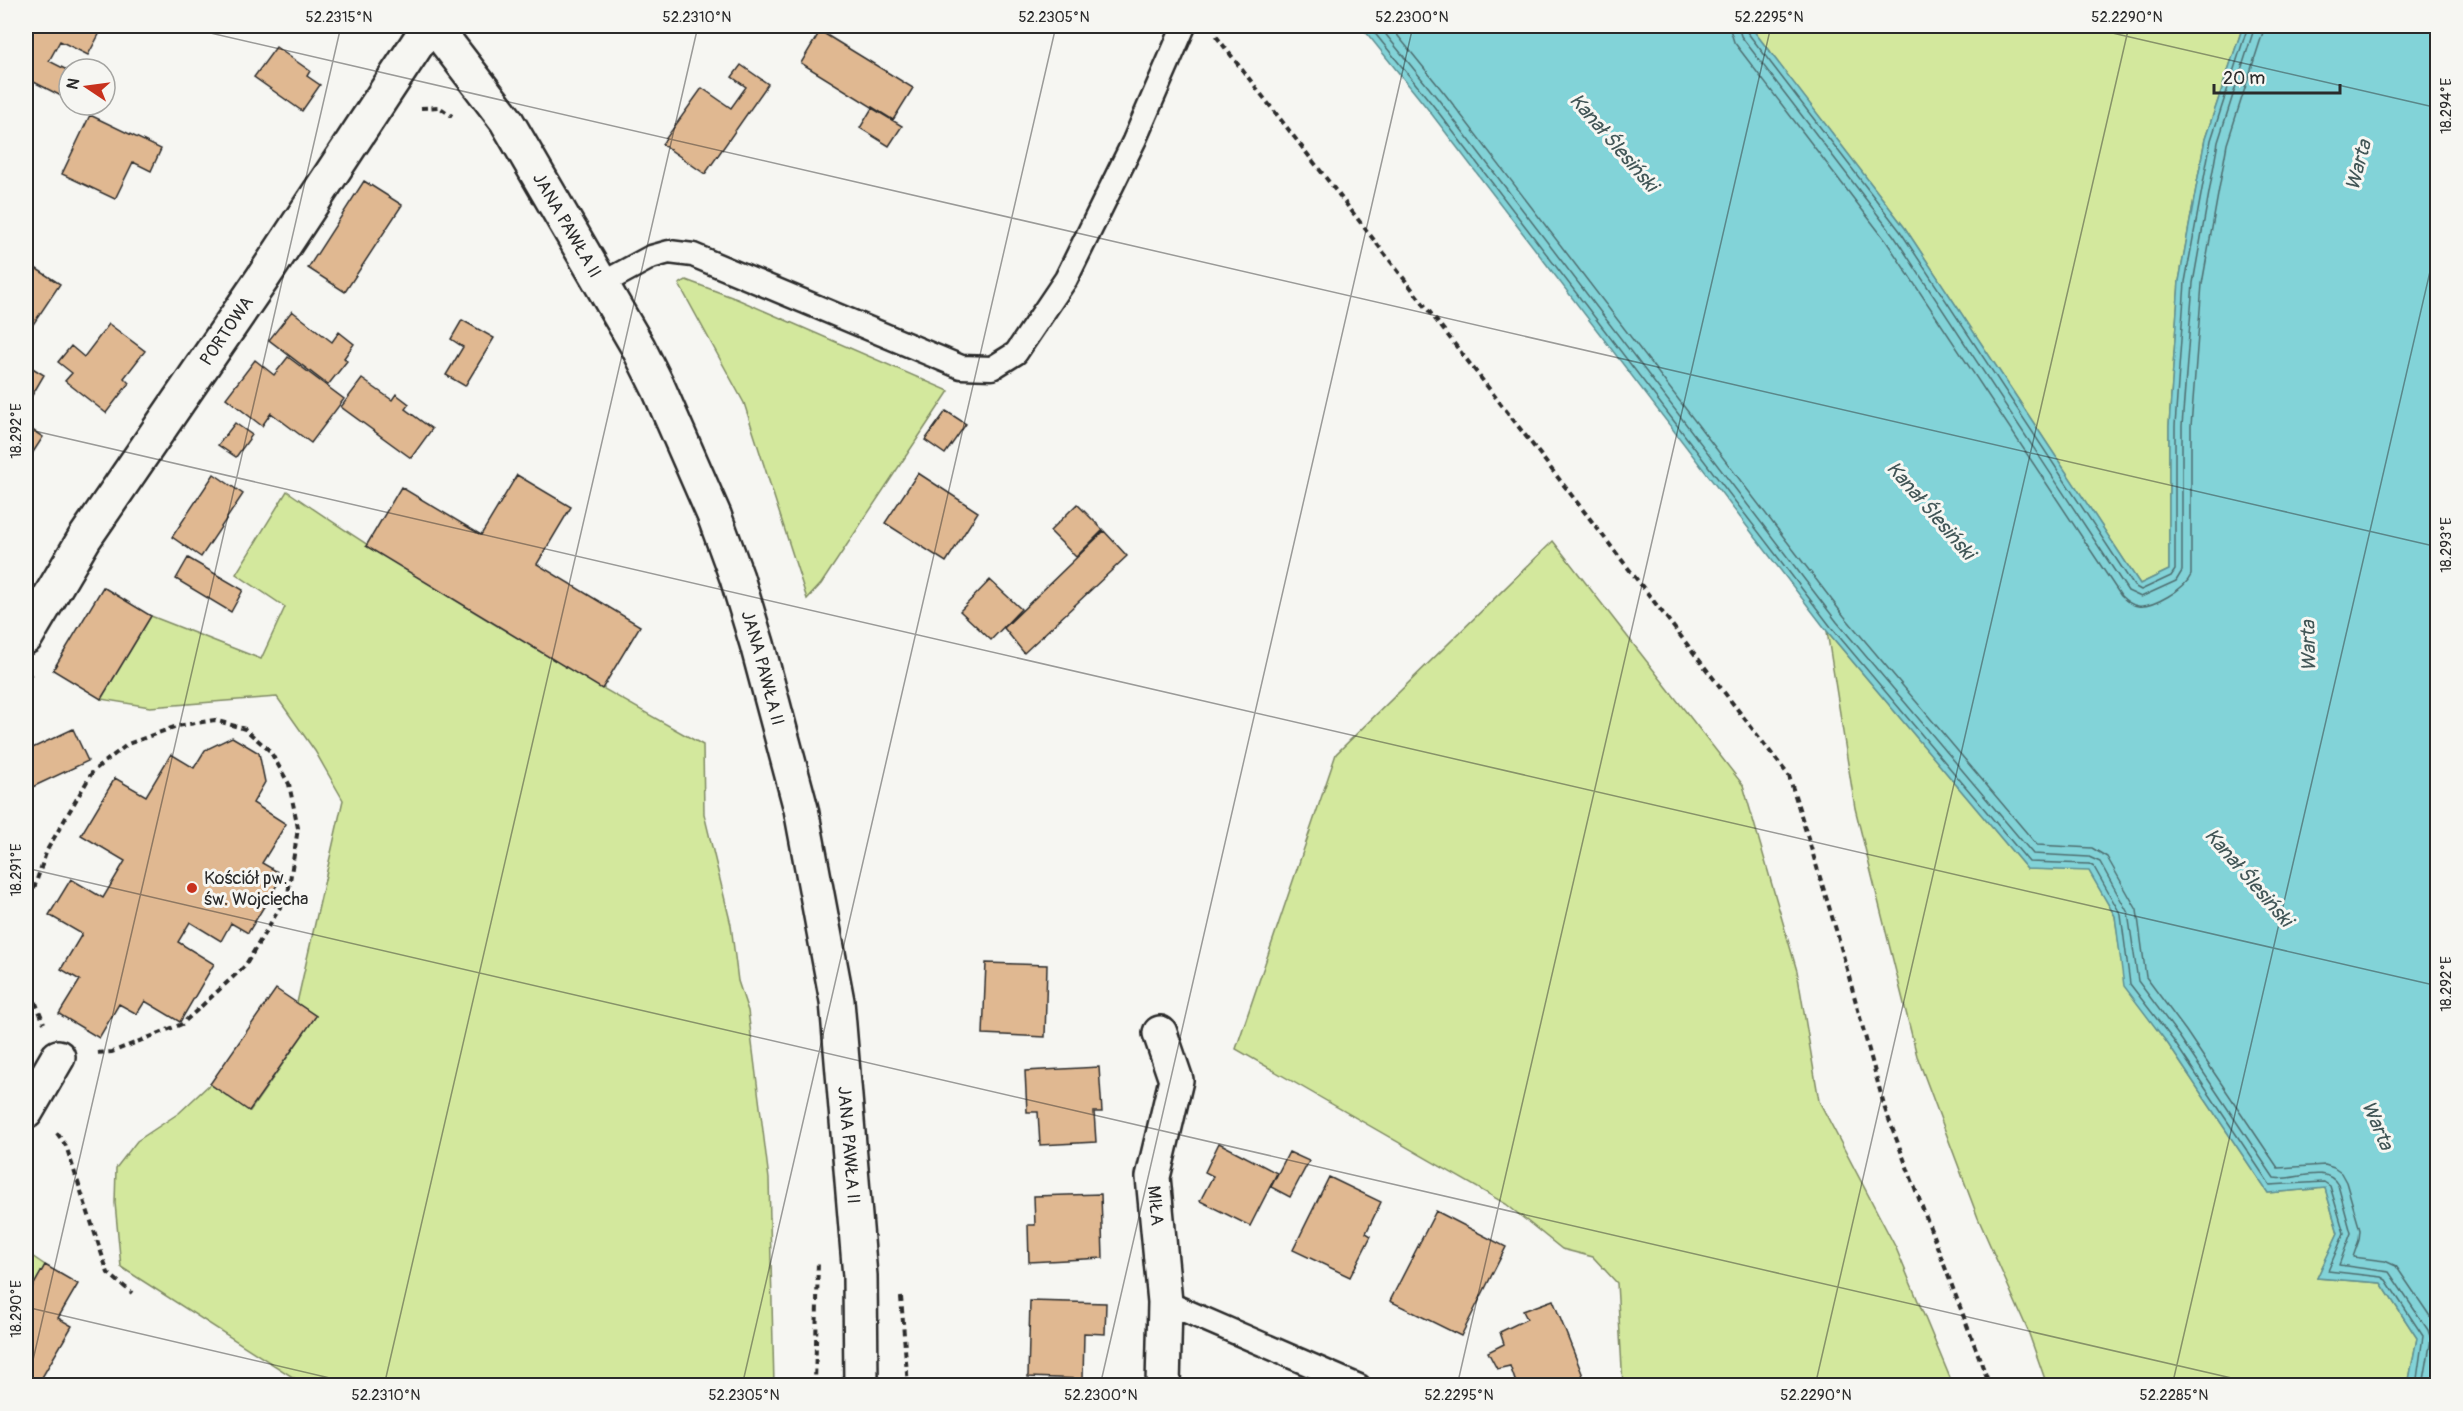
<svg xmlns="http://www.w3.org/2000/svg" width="2463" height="1411" font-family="Pangolin,sans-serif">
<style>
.green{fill:#d3e89d;stroke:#7f8a64;stroke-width:1.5}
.water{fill:#82d3d8;stroke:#5f9093;stroke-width:1.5}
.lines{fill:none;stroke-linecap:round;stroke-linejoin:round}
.shore{stroke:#4e6e70;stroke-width:1.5}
.building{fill:#e0b891;stroke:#2b2b2b;stroke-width:1.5}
.service-casing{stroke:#2b2b2b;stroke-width:27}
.pedestrian-casing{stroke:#2b2b2b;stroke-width:38}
.minor-casing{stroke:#2b2b2b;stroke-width:38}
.secondary-casing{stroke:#2b2b2b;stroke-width:38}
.path{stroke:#2b2b2b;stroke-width:4;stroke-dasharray:6 4.5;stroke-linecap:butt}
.service{stroke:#f6f6f2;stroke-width:22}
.pedestrian{stroke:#f6f6f2;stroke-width:33}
.minor{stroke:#f6f6f2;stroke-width:33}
.secondary{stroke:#f6f6f2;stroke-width:33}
.ticks{fill:none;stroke:#2b2b2b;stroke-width:1.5;stroke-opacity:0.45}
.poi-dot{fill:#c8321e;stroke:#f6f6f2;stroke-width:2}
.labels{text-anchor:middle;stroke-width:6;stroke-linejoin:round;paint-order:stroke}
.street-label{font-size:18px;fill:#2b2b2b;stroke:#f6f6f2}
.poi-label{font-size:18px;fill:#2b2b2b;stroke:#f6f6f2;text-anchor:start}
.water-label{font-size:20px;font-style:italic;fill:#415556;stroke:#f6f6f2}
.neatline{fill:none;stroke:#2b2b2b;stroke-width:2}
.ticks-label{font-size:15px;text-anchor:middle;fill:#2b2b2b}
</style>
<rect width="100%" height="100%" fill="#f6f6f2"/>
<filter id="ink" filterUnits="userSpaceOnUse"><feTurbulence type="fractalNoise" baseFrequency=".0167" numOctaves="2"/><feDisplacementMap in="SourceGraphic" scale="12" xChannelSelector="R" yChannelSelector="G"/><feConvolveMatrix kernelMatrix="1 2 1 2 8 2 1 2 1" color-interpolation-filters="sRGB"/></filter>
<g filter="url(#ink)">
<path class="green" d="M 1750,26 L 2243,26 L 2205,139 L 2179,281 L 2169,426 L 2169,570 L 2140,584 L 1905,228 Z
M 686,280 L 737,299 L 949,391 L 821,584 L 807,599 L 744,403 L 679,284 Z
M 287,491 C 421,583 561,666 703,745 L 704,814 L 731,925 L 738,981 L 748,1011 L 769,1179 L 774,1385 L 305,1385 L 121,1267 L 115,1203 L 116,1168 L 137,1141 L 179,1113 L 210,1084 L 250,1111 L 316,1016 L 297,1003 L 343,800 L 315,751 L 277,697 L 150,707 L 101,699 L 151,616 L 261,659 L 285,607 L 236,574 Z
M 1553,541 L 1743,785 L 1797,971 L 1819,1101 L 1896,1248 L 1953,1385 L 1623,1385 L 1617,1283 L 1593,1257 L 1562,1249 L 1506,1204 L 1236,1049 L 1336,754 Z
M 1827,631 L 2027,869 L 2089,870 L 2115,916 L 2125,986 L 2168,1044 L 2268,1193 L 2325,1188 L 2338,1233 L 2317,1278 L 2381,1283 L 2417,1338 L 2409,1380 L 2410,1385 L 2047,1385 L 2028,1331 L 1978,1218 L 1917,1056 L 1855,808 Z
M 26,1252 L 45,1265 L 26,1299 Z"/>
<path class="water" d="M 1361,26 L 1750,26 L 1905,228 L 2140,584 L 2169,570 L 2169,426 L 2179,281 L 2205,139 L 2243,26 L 2437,26 L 2437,1385 L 2410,1385 L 2409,1380 L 2417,1338 L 2381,1283 L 2317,1278 L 2338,1233 L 2325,1188 L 2268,1193 L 2168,1044 L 2124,986 L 2115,916 L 2089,871 L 2027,869 L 1827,631 L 1427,108 Z"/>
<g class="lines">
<path class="shore" d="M 1369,26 L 1432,104 L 1831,627 L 2029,862 L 2089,864 L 2094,867 L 2121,915 L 2130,984 L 2173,1040 L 2270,1185 L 2324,1182 L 2330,1186 L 2344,1233 L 2328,1271 L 2381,1277 L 2386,1280 L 2423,1336 L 2416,1386
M 1379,26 L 1438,99 L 1837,622 L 2033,854 L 2089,857 L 2100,862 L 2128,913 L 2138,981 L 2179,1036 L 2274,1178 C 2292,1182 2326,1163 2338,1185 L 2351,1233 L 2339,1265 L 2389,1272 L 2428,1330 L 2431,1339 L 2423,1386
M 1390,26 L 1445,94 L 1844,616 L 2037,845 L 2092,848 L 2107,857 L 2137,910 L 2146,977 L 2186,1031 L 2278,1168 L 2325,1165 L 2334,1168 L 2341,1173 L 2346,1182 L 2360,1230 L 2359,1240 L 2353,1257 L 2385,1261 L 2396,1266 L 2438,1328
M 1729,26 L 1734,42 L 1886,241 L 2121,596 C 2126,601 2131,605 2138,606 C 2153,608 2185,589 2191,575 L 2191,426 L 2202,284 L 2227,144 L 2265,26
M 1738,26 L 1741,36 L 1894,236 L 2128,591 L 2141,597 L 2176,581 L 2182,571 L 2182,426 L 2193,283 L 2218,142 L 2255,26
M 1746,26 L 1747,32 L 1900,231 L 2134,586 L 2141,590 L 2171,576 L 2175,570 L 2175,426 L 2185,282 L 2211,140 L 2248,26"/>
</g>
<path class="building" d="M 26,26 L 103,27 L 88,55 L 60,41 L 49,61 L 69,71 L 69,100 L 26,78 Z
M 820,31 L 913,88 L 893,120 L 801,63 Z
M 276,47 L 310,71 L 307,76 L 320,85 L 302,111 L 254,77 Z
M 741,65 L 768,84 L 705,174 L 662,144 L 702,88 L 731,108 L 746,87 L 732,77 Z
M 872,108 L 902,126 L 889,146 L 860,128 Z
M 90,115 L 161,149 L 151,171 L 133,162 L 115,199 L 62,174 Z
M 364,181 L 402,205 L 345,292 L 308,268 Z
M 26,262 L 60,284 L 32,326 L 26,321 Z
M 292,311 L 332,342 L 339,332 L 354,344 L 344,358 L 347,361 L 328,385 L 269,340 Z
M 462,320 L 494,338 L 465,386 L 446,375 L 463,347 L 451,339 Z
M 109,324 L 145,351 L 124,378 L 129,383 L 106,413 L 65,381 L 72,373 L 58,362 L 71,346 L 84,357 Z
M 288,357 L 344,399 L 311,443 L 271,413 L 262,426 L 226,398 L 255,360 L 274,375 Z
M 26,364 L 44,375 L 30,399 L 26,396 Z
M 362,379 L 392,400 L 396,394 L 409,404 L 405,409 L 432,429 L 411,458 L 341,407 Z
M 946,411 L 966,424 L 945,454 L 925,440 Z
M 235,423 L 252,435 L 236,457 L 218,445 Z
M 26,426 L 43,437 L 26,463 Z
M 918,473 L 978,512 L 946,562 L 885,523 Z
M 214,474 L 243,494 L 201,557 L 172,537 Z
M 517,475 L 571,507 L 537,564 L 640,626 L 602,689 L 366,546 L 401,487 L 481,535 Z
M 1077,504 L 1103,530 L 1076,557 L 1050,531 Z
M 1104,531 L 1127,556 L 1024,653 L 1004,628 Z
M 188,558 L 243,590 L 231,612 L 176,579 Z
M 990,580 L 1021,609 L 991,640 L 960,611 Z
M 103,587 L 151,616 L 101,699 L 53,670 Z
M 73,729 L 88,761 L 26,790 L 26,751 Z
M 232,737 L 259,753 L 265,782 L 253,803 L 286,824 L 262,863 L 283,875 L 248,933 L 231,923 L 221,941 L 190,922 L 178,942 L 214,964 L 180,1022 L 145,1001 L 137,1014 L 119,1004 L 99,1038 L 59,1014 L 80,980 L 61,969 L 82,934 L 49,915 L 71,879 L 103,898 L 125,861 L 81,835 L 115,778 L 146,796 L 171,754 L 194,768 L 205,750 Z
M 986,963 L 1047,965 L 1045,1037 L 983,1034 Z
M 276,989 L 316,1016 L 249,1111 L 210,1084 Z
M 1099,1067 L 1102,1112 L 1094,1112 L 1096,1142 L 1040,1145 L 1038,1112 L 1027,1112 L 1025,1071 Z
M 1219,1143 L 1277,1173 L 1250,1226 L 1200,1201 L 1213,1176 L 1205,1172 Z
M 1289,1152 L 1309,1161 L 1290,1197 L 1271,1187 Z
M 1329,1177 L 1381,1202 L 1366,1233 L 1371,1236 L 1350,1277 L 1293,1250 Z
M 1101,1194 L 1103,1258 L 1029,1262 L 1028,1225 L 1035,1225 L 1034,1196 Z
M 1436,1211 L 1506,1247 L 1461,1336 L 1390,1301 Z
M 45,1265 L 78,1284 L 58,1318 L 72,1326 L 37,1386 L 26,1386 L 26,1299 Z
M 1553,1300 L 1587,1386 L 1517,1386 L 1510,1366 L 1497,1369 L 1488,1352 L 1504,1344 L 1500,1332 L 1527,1319 L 1523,1311 Z
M 1030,1301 L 1106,1303 L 1105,1334 L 1084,1333 L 1083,1379 L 1028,1377 Z"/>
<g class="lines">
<defs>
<path id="service" d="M 603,283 L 651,257 L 669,252 L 693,255 L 961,367 L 992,368 L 1016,353 L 1066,279 L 1134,141 L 1184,26
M 1165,1302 L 1359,1386"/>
<path id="pedestrian" d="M 26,1112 L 58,1057"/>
<g id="minor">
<path id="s1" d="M 26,637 L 84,539 L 262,279 L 429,26"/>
<path id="s2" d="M 1160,1033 L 1176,1080 L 1153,1177 L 1165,1302 L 1163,1386"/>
</g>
<g id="secondary">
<path id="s3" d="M 434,26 L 506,120 L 638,347 L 658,387 L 714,515 L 737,578 L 757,644 L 801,809 L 837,1001 L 860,1276 L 861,1386"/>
</g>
</defs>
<use href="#service" class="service-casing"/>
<use href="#pedestrian" class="pedestrian-casing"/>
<use href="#minor" class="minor-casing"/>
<use href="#secondary" class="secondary-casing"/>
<path class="path" d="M 1216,36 L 1789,776 L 1837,933 L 1885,1109 L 1990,1386
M 421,108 L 439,107 L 452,116
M 26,684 L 31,674
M 26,930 L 27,909 L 47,850 L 93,771 L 128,744 L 177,726 L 215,720 L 245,729 L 270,751 L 289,784 L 298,828 L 288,894 L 245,966 L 182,1024 L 112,1052 L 95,1053
M 26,961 L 33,996 L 44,1023
M 57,1133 L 66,1146 L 108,1273 L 132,1293
M 901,1297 L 908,1386
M 815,1386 L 818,1261"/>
<use href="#service" class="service"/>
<use href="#pedestrian" class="pedestrian"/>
<use href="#minor" class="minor"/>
<use href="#secondary" class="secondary"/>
</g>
</g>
<path class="ticks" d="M 180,26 L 2438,547M 2082,26 L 2438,108M 26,429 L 2438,986M 26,868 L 2266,1386M 26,1307 L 364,1386M 27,1386 L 341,26M 384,1386 L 698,26M 742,1386 L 1056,26M 1100,1386 L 1413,26M 1457,1386 L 1771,26M 1815,1386 L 2129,26M 2172,1386 L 2438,237"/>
<circle class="poi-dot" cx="192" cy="888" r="6"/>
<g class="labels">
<g class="street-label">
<text dy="6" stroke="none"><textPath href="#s3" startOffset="240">JANA PAWŁA II</textPath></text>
<text dy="6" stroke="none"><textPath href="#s1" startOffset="366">PORTOWA</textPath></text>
<text dy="6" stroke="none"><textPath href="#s3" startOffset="726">JANA PAWŁA II</textPath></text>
<text dy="6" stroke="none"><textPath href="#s3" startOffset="1212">JANA PAWŁA II</textPath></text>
<text dy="6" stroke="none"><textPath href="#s2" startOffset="178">MIŁA</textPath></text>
</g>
<g class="poi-label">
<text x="204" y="884">Kościół pw.<tspan x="204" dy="21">św. Wojciecha</tspan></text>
</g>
<g class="water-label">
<text transform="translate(1614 142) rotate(49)" y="7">Kanał Ślesiński</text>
<text transform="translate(2358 165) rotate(-75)" y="7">Warta</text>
<text transform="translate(1931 510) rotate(49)" y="7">Kanał Ślesiński</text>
<text transform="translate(2308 646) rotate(-91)" y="7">Warta</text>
<text transform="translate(2249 877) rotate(49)" y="7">Kanał Ślesiński</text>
<text transform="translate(2378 1125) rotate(67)" y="7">Warta</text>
</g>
</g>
<rect width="2463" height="1411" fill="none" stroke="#f6f6f2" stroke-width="66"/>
<g transform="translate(87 87) rotate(283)"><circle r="28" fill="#f6f6f2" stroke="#a5a5a2" stroke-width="1.5"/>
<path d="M0-4.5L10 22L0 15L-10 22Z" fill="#c8321e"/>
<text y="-9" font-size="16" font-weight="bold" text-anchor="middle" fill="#2b2b2b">N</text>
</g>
<path d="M2214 84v9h126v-9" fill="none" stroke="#2b2b2b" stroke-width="3"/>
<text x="2223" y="84" font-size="18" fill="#2b2b2b" stroke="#f6f6f2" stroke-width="4.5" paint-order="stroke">20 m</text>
<rect x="33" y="33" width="2397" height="1345" class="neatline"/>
<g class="ticks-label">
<text x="339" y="22">52.2315°N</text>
<text x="697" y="22">52.2310°N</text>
<text x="1054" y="22">52.2305°N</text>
<text x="1412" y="22">52.2300°N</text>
<text x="1769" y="22">52.2295°N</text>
<text x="2127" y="22">52.2290°N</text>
<text transform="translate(2446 106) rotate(-90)" y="5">18.294°E</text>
<text transform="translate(16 431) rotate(-90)" y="5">18.292°E</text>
<text transform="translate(2446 545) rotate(-90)" y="5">18.293°E</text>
<text transform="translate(16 870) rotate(-90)" y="5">18.291°E</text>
<text transform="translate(2446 984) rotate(-90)" y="5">18.292°E</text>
<text transform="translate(16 1309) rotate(-90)" y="5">18.290°E</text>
<text x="386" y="1400">52.2310°N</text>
<text x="744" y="1400">52.2305°N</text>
<text x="1101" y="1400">52.2300°N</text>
<text x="1459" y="1400">52.2295°N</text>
<text x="1816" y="1400">52.2290°N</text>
<text x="2174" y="1400">52.2285°N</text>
</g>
</svg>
